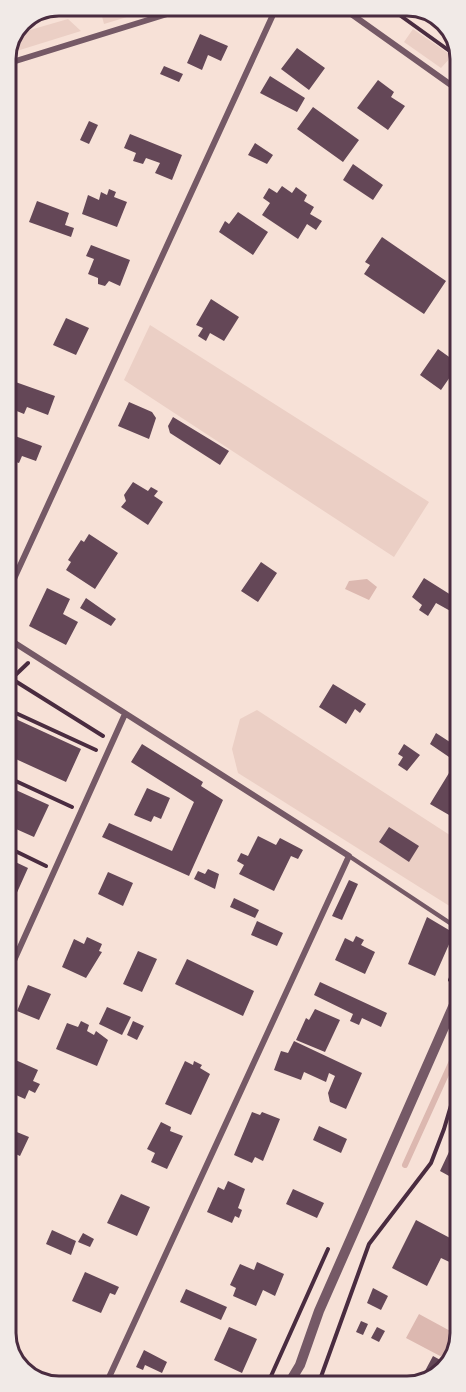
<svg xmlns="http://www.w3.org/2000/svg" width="466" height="1392" font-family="'Noto Sans',sans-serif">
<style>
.green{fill:#ebcfc5}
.water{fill:#dcb8b0}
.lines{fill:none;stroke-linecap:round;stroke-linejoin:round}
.stream{stroke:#dcb8b0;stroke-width:6}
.building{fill:#644757}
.path{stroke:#4a2c40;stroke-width:4}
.service{stroke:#755966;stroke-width:4.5}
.minor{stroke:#755966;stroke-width:6}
.tertiary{stroke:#755966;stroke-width:10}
.rim{fill:none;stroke:#4a2c40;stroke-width:3}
</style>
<rect width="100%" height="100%" fill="#f7e1d7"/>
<path class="green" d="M 110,6 L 163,6 L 104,24 L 100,9 Z
M 68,19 L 81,31 L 7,54 L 16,34 Z
M 413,29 L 452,56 L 441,68 L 404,42 Z
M 150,325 L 429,502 L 394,557 L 124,380 Z
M 257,710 L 459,841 L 459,912 L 238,773 L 232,749 L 240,719 Z"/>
<path class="water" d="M 367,579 L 377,587 L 369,600 L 345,589 L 349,581 Z
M 419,1314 L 454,1333 L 442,1357 L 406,1338 Z"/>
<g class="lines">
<path class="stream" d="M 405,1165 L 453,1059"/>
</g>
<path class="building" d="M 200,34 L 228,46 L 221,61 L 208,55 L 202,70 L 187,63 Z
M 297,48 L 325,68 L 309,90 L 281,69 Z
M 164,66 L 183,74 L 179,82 L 160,74 Z
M 270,76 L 305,98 L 297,112 L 260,93 Z
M 378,80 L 394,92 L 391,97 L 405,106 L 388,130 L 357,108 Z
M 313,107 L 359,140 L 343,162 L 297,129 Z
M 89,121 L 98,125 L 89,144 L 80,140 Z
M 130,134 L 182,155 L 172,180 L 155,173 L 160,163 L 146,158 L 143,164 L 133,161 L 136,153 L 124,148 Z
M 255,143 L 273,155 L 267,164 L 248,155 Z
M 353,164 L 383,185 L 373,200 L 343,180 Z
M 282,186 L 292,193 L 296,187 L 307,195 L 304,201 L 314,207 L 310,214 L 322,221 L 316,230 L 307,224 L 298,239 L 262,215 L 270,203 L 263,198 L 269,188 L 277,193 Z
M 109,189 L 116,192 L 114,197 L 127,202 L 117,227 L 82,214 L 88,195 L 99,200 L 101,192 L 107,195 Z
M 37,201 L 69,213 L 65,225 L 74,228 L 71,237 L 29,222 Z
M 238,212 L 268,232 L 253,255 L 219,232 L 225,221 L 229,224 Z
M 382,237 L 446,281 L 424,314 L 364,274 L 370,265 L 365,262 Z
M 91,245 L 130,260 L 120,286 L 109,281 L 105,286 L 98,284 L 98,278 L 88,274 L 94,259 L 86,256 Z
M 211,299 L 239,317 L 224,341 L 210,333 L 206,341 L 198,336 L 203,328 L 196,325 Z
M 66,318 L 89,328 L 76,355 L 53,345 Z
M 438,349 L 459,364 L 441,390 L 420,375 Z
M 7,379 L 55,396 L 48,415 L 27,407 L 24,414 L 7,407 Z
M 129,402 L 152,412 L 156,418 L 149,439 L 118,426 Z
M 173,417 L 229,451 L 220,465 L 170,433 L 168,426 Z
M 7,433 L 42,446 L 36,461 L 22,456 L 19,463 L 9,460 Z
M 133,482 L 148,491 L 151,487 L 158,491 L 154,496 L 163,502 L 148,525 L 121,507 L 126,501 L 124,495 Z
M 89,534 L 118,553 L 95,589 L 66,570 L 71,562 L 68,560 L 81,540 L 84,542 Z
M 261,562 L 277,573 L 258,602 L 241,591 Z
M 424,578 L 459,600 L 454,613 L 436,603 L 428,616 L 419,610 L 422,605 L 412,597 Z
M 47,588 L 70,599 L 63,614 L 78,622 L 66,645 L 29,626 Z
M 86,598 L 116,619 L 111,626 L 80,608 Z
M 333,684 L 366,704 L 360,713 L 355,709 L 346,724 L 319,707 Z
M 7,715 L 81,749 L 66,782 L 7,755 Z
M 436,733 L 456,746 L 449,757 L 430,744 Z
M 142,744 L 203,782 L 201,786 L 223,800 L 189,876 L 102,837 L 109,823 L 172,851 L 194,802 L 131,762 Z
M 404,744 L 420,755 L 407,771 L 398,765 L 403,757 L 398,754 Z
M 449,773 L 459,779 L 459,813 L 456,819 L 430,804 Z
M 7,786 L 49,805 L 34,837 L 7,825 Z
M 147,788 L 170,798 L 161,819 L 154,816 L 151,822 L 134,815 Z
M 389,827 L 419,846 L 409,862 L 379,842 Z
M 258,836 L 276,845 L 280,838 L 303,850 L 298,859 L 291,856 L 274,891 L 239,874 L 244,865 L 237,861 L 241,853 L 248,856 Z
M 7,858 L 28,868 L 15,897 L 7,894 Z
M 208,869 L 219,874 L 215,889 L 194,879 L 198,871 L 205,874 Z
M 108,872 L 133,883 L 123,906 L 98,894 Z
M 349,880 L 358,884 L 342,920 L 332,916 Z
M 234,898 L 259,910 L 255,918 L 230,907 Z
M 427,917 L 454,933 L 435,976 L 408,964 Z
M 257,921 L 283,933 L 277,946 L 251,935 Z
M 356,936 L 364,940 L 361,945 L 375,952 L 365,974 L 335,960 L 345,938 L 353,942 Z
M 87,937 L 102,944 L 99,951 L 102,952 L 86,978 L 62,967 L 74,939 L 84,944 Z
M 138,951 L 157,959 L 142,992 L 123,984 Z
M 187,959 L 254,991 L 243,1016 L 175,984 Z
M 320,982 L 387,1013 L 381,1027 L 362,1018 L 359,1025 L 350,1021 L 353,1014 L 314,995 Z
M 28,985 L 51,994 L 39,1020 L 17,1011 Z
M 107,1007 L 131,1017 L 122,1035 L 99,1024 Z
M 315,1009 L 340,1020 L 325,1052 L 296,1040 L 306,1018 L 309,1020 Z
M 81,1021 L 89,1025 L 87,1031 L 94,1035 L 96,1031 L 108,1040 L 97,1066 L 56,1049 L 67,1023 L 78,1027 Z
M 133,1021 L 144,1026 L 137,1040 L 127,1035 Z
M 294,1041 L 362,1073 L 346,1109 L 330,1102 L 328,1093 L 335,1076 L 329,1073 L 326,1082 L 304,1072 L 301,1080 L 274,1070 L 281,1051 L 288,1053 Z
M 11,1058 L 38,1070 L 33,1081 L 40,1084 L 35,1093 L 29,1090 L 25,1099 L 7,1091 L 7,1067 Z
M 185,1061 L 193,1065 L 194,1061 L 202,1065 L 200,1068 L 210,1074 L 191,1115 L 165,1104 Z
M 252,1112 L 260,1115 L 262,1112 L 280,1119 L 263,1161 L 255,1157 L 252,1163 L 234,1155 Z
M 161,1122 L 171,1127 L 170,1131 L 183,1136 L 167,1169 L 151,1162 L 155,1153 L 147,1149 Z
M 319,1126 L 347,1139 L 341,1153 L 313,1140 Z
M 7,1128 L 29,1137 L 20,1156 L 7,1150 Z
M 456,1137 L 460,1139 L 460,1182 L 440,1171 Z
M 228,1181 L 245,1189 L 238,1208 L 242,1210 L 239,1218 L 235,1216 L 232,1223 L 207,1212 L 218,1187 L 224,1190 Z
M 293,1189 L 324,1203 L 317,1218 L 286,1204 Z
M 121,1194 L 150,1207 L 137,1236 L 107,1223 Z
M 460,1218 L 460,1267 L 441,1258 L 427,1286 L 392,1268 L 416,1220 L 450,1238 Z
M 52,1230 L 76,1241 L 71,1255 L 46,1244 Z
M 83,1233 L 94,1239 L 90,1247 L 78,1242 Z
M 257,1262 L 284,1274 L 275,1296 L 263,1290 L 256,1306 L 233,1296 L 236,1288 L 230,1285 L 240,1264 L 254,1270 Z
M 85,1272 L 119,1287 L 115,1295 L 110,1293 L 101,1313 L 72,1301 Z
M 373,1288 L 388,1296 L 381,1310 L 367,1303 Z
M 186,1289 L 227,1307 L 221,1320 L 180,1302 Z
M 361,1321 L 368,1324 L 363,1335 L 356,1332 Z
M 229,1327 L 257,1339 L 242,1373 L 214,1360 Z
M 377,1327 L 385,1331 L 379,1342 L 371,1338 Z
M 144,1350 L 167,1362 L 162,1373 L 145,1365 L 143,1370 L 136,1367 Z
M 433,1356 L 444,1362 L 443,1365 L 446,1367 L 418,1384 Z"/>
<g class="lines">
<path class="path" d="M 387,6 L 458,57
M 12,679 L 103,736
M 7,683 L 28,663
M 7,709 L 96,750
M 7,777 L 72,807
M 7,847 L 46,866
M 450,980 L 459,958
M 267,1385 L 328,1249
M 318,1385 L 369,1244 L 431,1163 L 444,1129 L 460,1075"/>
<path class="service" d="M 349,856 L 459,929"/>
<path class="minor" d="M 340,6 L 458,90
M 6,64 L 193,6
M 7,594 L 277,6
M 7,638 L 349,856 L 105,1386
M 7,976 L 125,714"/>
<path class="tertiary" d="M 288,1385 L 300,1365 L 319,1311 L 460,991"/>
</g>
<path d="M0 0H466V1392H0ZM59 16H407A43 43 0 0 1 450 59V1333A43 43 0 0 1 407 1376H59A43 43 0 0 1 16 1333V59A43 43 0 0 1 59 16Z" fill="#f1eae7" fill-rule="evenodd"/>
<path class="rim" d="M59 16H407A43 43 0 0 1 450 59V1333A43 43 0 0 1 407 1376H59A43 43 0 0 1 16 1333V59A43 43 0 0 1 59 16Z"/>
</svg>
